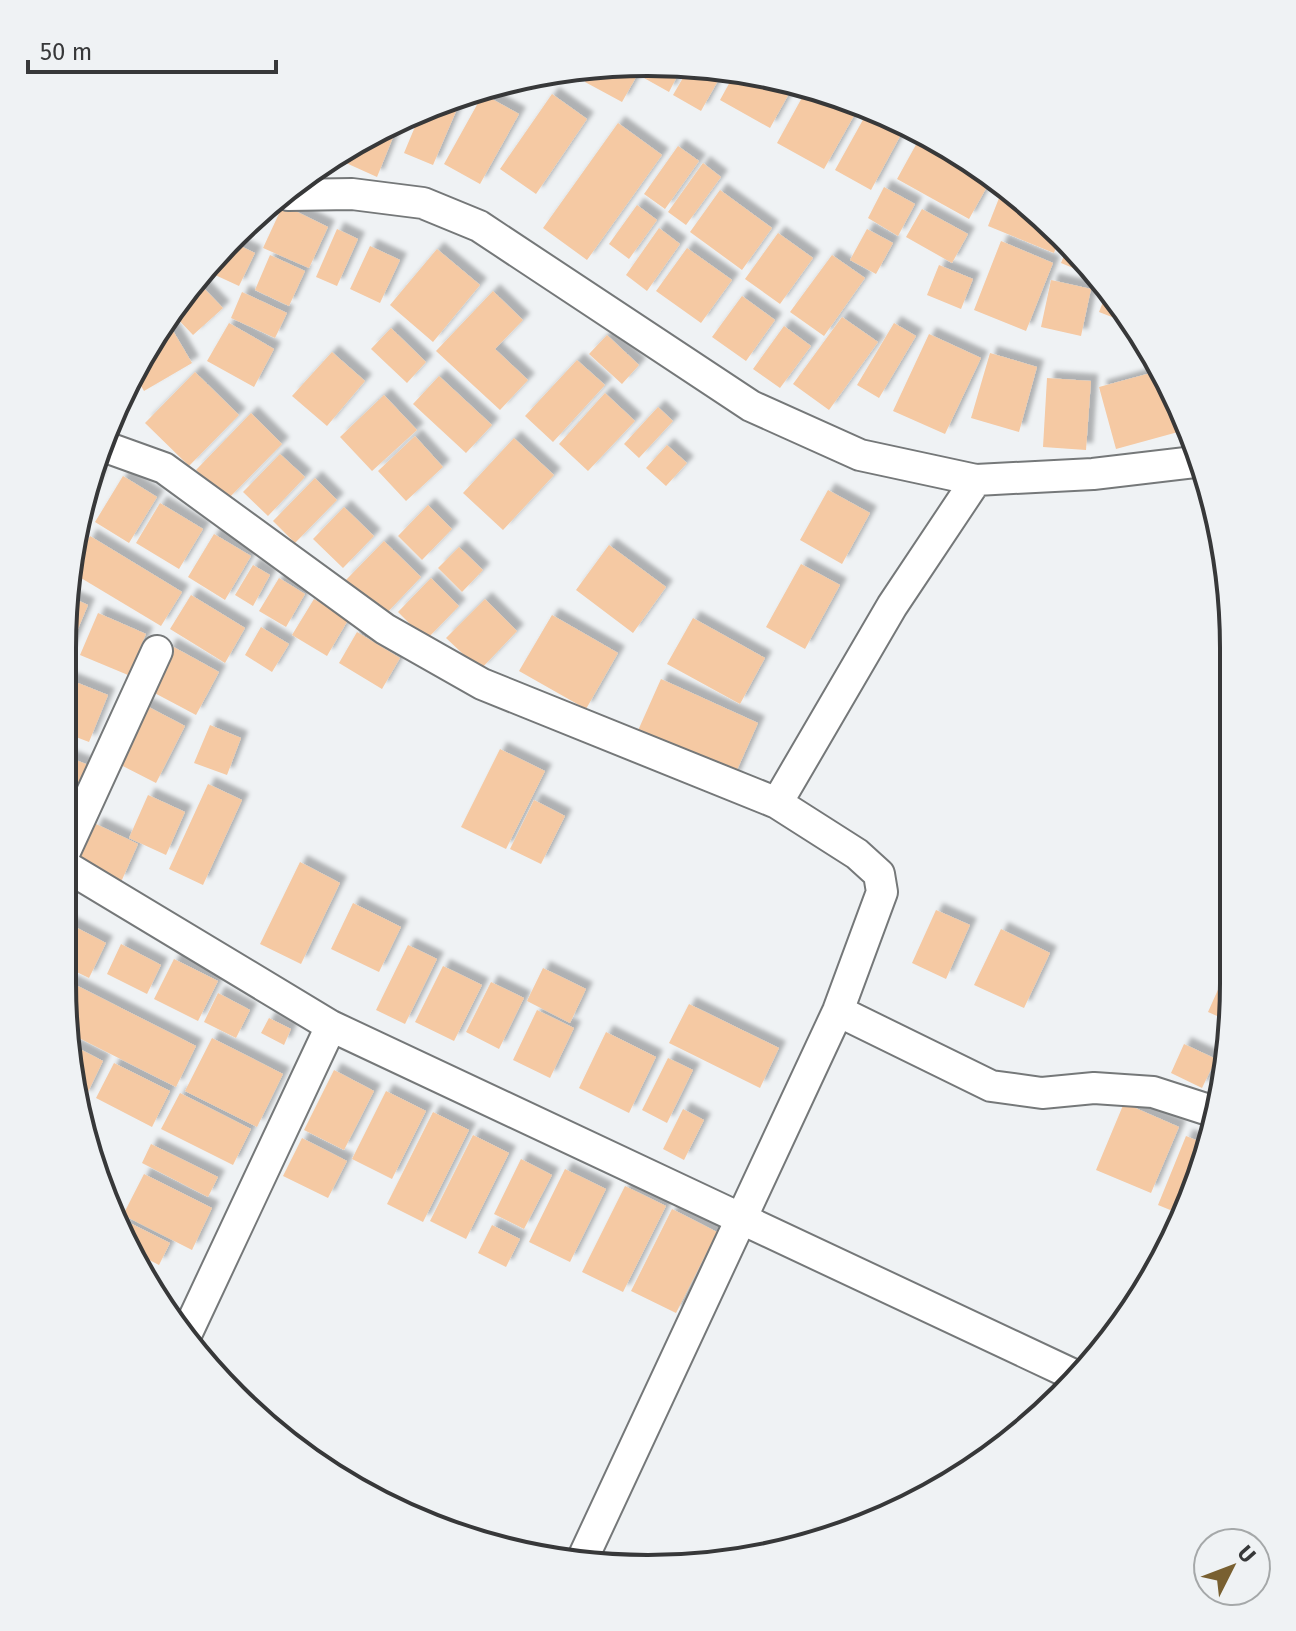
<svg xmlns="http://www.w3.org/2000/svg" width="1296" height="1631" font-family="'Fira Sans',sans-serif">
<style>
.building{fill:#f5c9a3;filter:url(#shadow)}
.lines{fill:none;stroke-linecap:round;stroke-linejoin:round}
.minor-casing{stroke:#757879;stroke-width:34}
.minor{stroke:#fff;stroke-width:30}
.rim{fill:none;stroke:#373839;stroke-width:4}
</style>
<defs>
<filter id="shadow"><feDropShadow dx="7" dy="-7" stdDeviation="2" flood-color="#0004"/></filter>
</defs>
<rect width="100%" height="100%" fill="#eff2f4"/>
<path class="building" d="M 684,63 L 669,92 L 644,78 L 652,64 Z
M 691,64 L 724,70 L 701,111 L 673,95 Z
M 643,65 L 622,102 L 585,82 L 594,66 Z
M 736,71 L 796,81 L 770,128 L 720,100 Z
M 809,85 L 860,105 L 824,169 L 777,143 Z
M 483,94 L 519,114 L 480,184 L 444,164 Z
M 552,94 L 587,119 L 536,194 L 500,169 Z
M 449,98 L 460,102 L 433,165 L 404,153 L 422,110 Z
M 869,109 L 904,129 L 871,190 L 835,170 Z
M 400,120 L 377,177 L 335,158 L 355,140 Z
M 618,123 L 662,155 L 587,260 L 543,228 Z
M 923,132 L 993,176 L 969,219 L 897,179 Z
M 678,146 L 699,161 L 665,209 L 644,194 Z
M 703,163 L 721,177 L 686,225 L 668,212 Z
M 1005,183 L 1060,235 L 1054,253 L 988,226 Z
M 884,187 L 915,204 L 898,236 L 868,218 Z
M 720,190 L 772,228 L 742,270 L 690,232 Z
M 283,205 L 328,227 L 309,268 L 263,248 Z
M 637,205 L 657,220 L 629,259 L 609,244 Z
M 922,209 L 968,234 L 952,263 L 906,237 Z
M 659,228 L 680,244 L 647,291 L 626,275 Z
M 337,229 L 358,239 L 337,286 L 316,277 Z
M 867,229 L 893,243 L 876,274 L 850,260 Z
M 778,233 L 813,258 L 780,304 L 745,279 Z
M 1001,241 L 1053,263 L 1026,331 L 974,310 Z
M 232,242 L 255,253 L 239,286 L 202,269 Z
M 1069,243 L 1089,262 L 1102,280 L 1061,263 Z
M 370,246 L 400,260 L 380,303 L 350,289 Z
M 687,248 L 732,280 L 701,323 L 656,291 Z
M 437,249 L 480,285 L 433,342 L 390,305 Z
M 270,255 L 305,271 L 289,306 L 255,290 Z
M 832,255 L 865,278 L 824,336 L 790,312 Z
M 939,265 L 973,279 L 961,309 L 927,295 Z
M 195,279 L 223,308 L 193,335 L 171,312 Z
M 1051,280 L 1091,289 L 1081,336 L 1041,327 Z
M 1108,289 L 1122,309 L 1135,326 L 1099,312 Z
M 493,291 L 523,320 L 495,349 L 528,380 L 500,410 L 436,351 Z
M 242,292 L 287,313 L 275,338 L 231,318 Z
M 742,296 L 775,320 L 746,361 L 712,337 Z
M 842,317 L 878,342 L 829,410 L 793,384 Z
M 166,319 L 192,363 L 144,391 L 133,372 Z
M 229,323 L 274,349 L 254,387 L 207,361 Z
M 894,323 L 916,336 L 879,398 L 857,385 Z
M 784,326 L 811,346 L 780,388 L 753,369 Z
M 391,328 L 426,362 L 407,383 L 371,349 Z
M 929,334 L 981,358 L 945,434 L 893,411 Z
M 607,335 L 639,365 L 622,384 L 589,354 Z
M 332,352 L 365,381 L 327,426 L 292,396 Z
M 990,353 L 1037,367 L 1019,432 L 971,418 Z
M 577,360 L 605,385 L 553,442 L 525,416 Z
M 1162,370 L 1189,429 L 1116,449 L 1099,387 Z
M 195,372 L 239,415 L 189,466 L 145,423 Z
M 439,376 L 492,425 L 466,453 L 413,404 Z
M 1047,378 L 1091,381 L 1086,450 L 1043,447 Z
M 605,393 L 635,421 L 588,471 L 559,444 Z
M 384,395 L 417,430 L 372,471 L 340,437 Z
M 658,407 L 673,421 L 639,458 L 624,444 Z
M 251,413 L 282,444 L 227,500 L 196,470 Z
M 415,436 L 443,467 L 406,501 L 378,471 Z
M 514,438 L 554,475 L 503,530 L 463,493 Z
M 667,445 L 687,463 L 666,486 L 646,468 Z
M 280,454 L 305,477 L 268,516 L 243,492 Z
M 91,470 L 100,475 L 86,500 L 85,500 Z
M 123,476 L 157,497 L 129,543 L 95,522 Z
M 315,478 L 337,500 L 295,543 L 273,521 Z
M 828,490 L 870,513 L 842,564 L 800,540 Z
M 160,503 L 203,529 L 179,569 L 136,543 Z
M 428,505 L 452,529 L 422,560 L 398,536 Z
M 344,507 L 374,536 L 343,568 L 313,539 Z
M 214,534 L 251,556 L 225,600 L 188,577 Z
M 90,536 L 182,592 L 161,626 L 71,572 Z
M 384,541 L 421,577 L 383,617 L 345,581 Z
M 609,545 L 666,587 L 633,633 L 576,590 Z
M 459,547 L 483,570 L 462,592 L 438,568 Z
M 801,564 L 840,585 L 805,649 L 766,627 Z
M 253,565 L 270,575 L 253,606 L 235,595 Z
M 279,578 L 305,594 L 286,627 L 259,611 Z
M 431,578 L 459,606 L 426,640 L 398,612 Z
M 66,595 L 88,605 L 67,655 L 63,653 Z
M 191,595 L 245,628 L 225,663 L 170,629 Z
M 314,599 L 348,620 L 327,656 L 292,635 Z
M 485,599 L 517,631 L 480,670 L 446,638 Z
M 98,613 L 146,634 L 128,675 L 80,655 Z
M 552,615 L 618,653 L 586,709 L 519,671 Z
M 693,618 L 765,658 L 740,704 L 667,664 Z
M 261,627 L 289,644 L 272,672 L 245,655 Z
M 357,632 L 400,658 L 382,689 L 339,663 Z
M 170,645 L 219,672 L 196,715 L 147,689 Z
M 63,677 L 108,695 L 89,742 L 63,732 Z
M 661,679 L 758,723 L 733,779 L 636,735 Z
M 141,703 L 185,726 L 156,783 L 111,760 Z
M 210,725 L 241,738 L 227,775 L 194,763 Z
M 500,749 L 545,771 L 506,849 L 461,827 Z
M 63,755 L 91,766 L 71,817 L 63,813 Z
M 208,784 L 242,800 L 203,885 L 169,869 Z
M 148,795 L 185,812 L 166,855 L 129,838 Z
M 534,800 L 565,816 L 541,864 L 510,849 Z
M 96,824 L 138,844 L 121,882 L 78,862 Z
M 300,862 L 340,883 L 301,964 L 260,944 Z
M 353,903 L 401,927 L 379,972 L 331,949 Z
M 936,910 L 970,925 L 946,979 L 912,963 Z
M 62,920 L 106,943 L 89,978 L 62,965 Z
M 1001,929 L 1050,953 L 1024,1008 L 974,985 Z
M 121,944 L 161,965 L 147,994 L 107,974 Z
M 408,945 L 437,959 L 405,1024 L 376,1010 Z
M 174,959 L 218,981 L 198,1021 L 154,999 Z
M 443,966 L 482,985 L 454,1041 L 415,1022 Z
M 543,968 L 586,989 L 570,1023 L 527,1001 Z
M 1225,974 L 1225,1010 L 1224,1019 L 1208,1012 Z
M 62,978 L 196,1046 L 176,1087 L 69,1033 Z
M 491,982 L 524,998 L 499,1049 L 466,1032 Z
M 218,993 L 250,1010 L 236,1038 L 204,1022 Z
M 689,1004 L 779,1048 L 760,1088 L 669,1043 Z
M 537,1010 L 574,1028 L 550,1078 L 513,1060 Z
M 269,1018 L 291,1029 L 284,1045 L 261,1033 Z
M 606,1032 L 656,1057 L 629,1113 L 579,1088 Z
M 212,1038 L 283,1074 L 257,1127 L 185,1091 Z
M 70,1044 L 103,1061 L 85,1098 L 76,1093 Z
M 1184,1044 L 1216,1059 L 1202,1088 L 1171,1073 Z
M 668,1058 L 693,1070 L 667,1123 L 642,1110 Z
M 114,1063 L 170,1091 L 152,1127 L 96,1098 Z
M 1223,1066 L 1223,1098 L 1211,1092 Z
M 334,1070 L 374,1091 L 344,1150 L 304,1130 Z
M 386,1091 L 426,1111 L 392,1179 L 352,1159 Z
M 180,1093 L 251,1129 L 233,1165 L 161,1129 Z
M 1124,1103 L 1179,1127 L 1151,1193 L 1096,1170 Z
M 683,1109 L 704,1120 L 684,1160 L 663,1149 Z
M 433,1112 L 469,1130 L 423,1222 L 387,1204 Z
M 473,1135 L 509,1153 L 466,1239 L 430,1221 Z
M 1186,1136 L 1208,1145 L 1185,1216 L 1158,1205 Z
M 302,1138 L 347,1161 L 328,1198 L 283,1176 Z
M 151,1144 L 218,1177 L 208,1197 L 142,1163 Z
M 521,1159 L 552,1175 L 524,1229 L 494,1214 Z
M 565,1169 L 606,1189 L 570,1262 L 529,1242 Z
M 144,1174 L 212,1208 L 192,1250 L 123,1215 Z
M 625,1186 L 666,1206 L 623,1292 L 582,1272 Z
M 672,1209 L 717,1232 L 676,1313 L 631,1291 Z
M 118,1217 L 170,1243 L 159,1265 L 130,1250 Z
M 492,1225 L 520,1239 L 506,1267 L 478,1253 Z
M 808,1535 L 820,1541 L 801,1549 Z"/>
<g class="lines">
<defs>
<path id="minor" d="M 288,195 L 352,194 L 423,203 L 479,226 L 751,406 L 860,455 L 976,480 L 1093,474 L 1203,461
M 100,445 L 164,468 L 385,629 L 482,684 L 777,803 L 857,854 L 879,874 L 882,892 L 838,1011 L 582,1560
M 777,803 L 892,606 L 976,480
M 62,858 L 157,651
M 62,864 L 331,1026 L 1076,1376
M 838,1011 L 991,1086 L 1042,1093 L 1094,1088 L 1153,1092 L 1218,1113
M 186,1335 L 331,1026"/>
</defs>
<use href="#minor" class="minor-casing"/>
<use href="#minor" class="minor"/>
</g>
<path d="M0 0H1296V1631H0ZM648 76H648A572 572 0 0 1 1220 648V983A572 572 0 0 1 648 1555H648A572 572 0 0 1 76 983V648A572 572 0 0 1 648 76Z" fill="#eff2f4" fill-rule="evenodd"/>
<path class="rim" d="M648 76H648A572 572 0 0 1 1220 648V983A572 572 0 0 1 648 1555H648A572 572 0 0 1 76 983V648A572 572 0 0 1 648 76Z"/>
<g transform="translate(1232 1567) rotate(48)"><circle r="38" fill="#eff2f4" stroke="#a5a8a9" stroke-width="2"/>
<path d="M0-6L14 30L0 20L-14 30Z" fill="#796031"/>
<text y="-12" font-size="22" font-weight="bold" text-anchor="middle" fill="#373839">U</text>
</g>
<path d="M28 60v12h248v-12" fill="none" stroke="#373839" stroke-width="4"/>
<text x="40" y="60" font-size="24" fill="#373839" stroke="#eff2f4" stroke-width="6" paint-order="stroke">50 m</text>
</svg>
